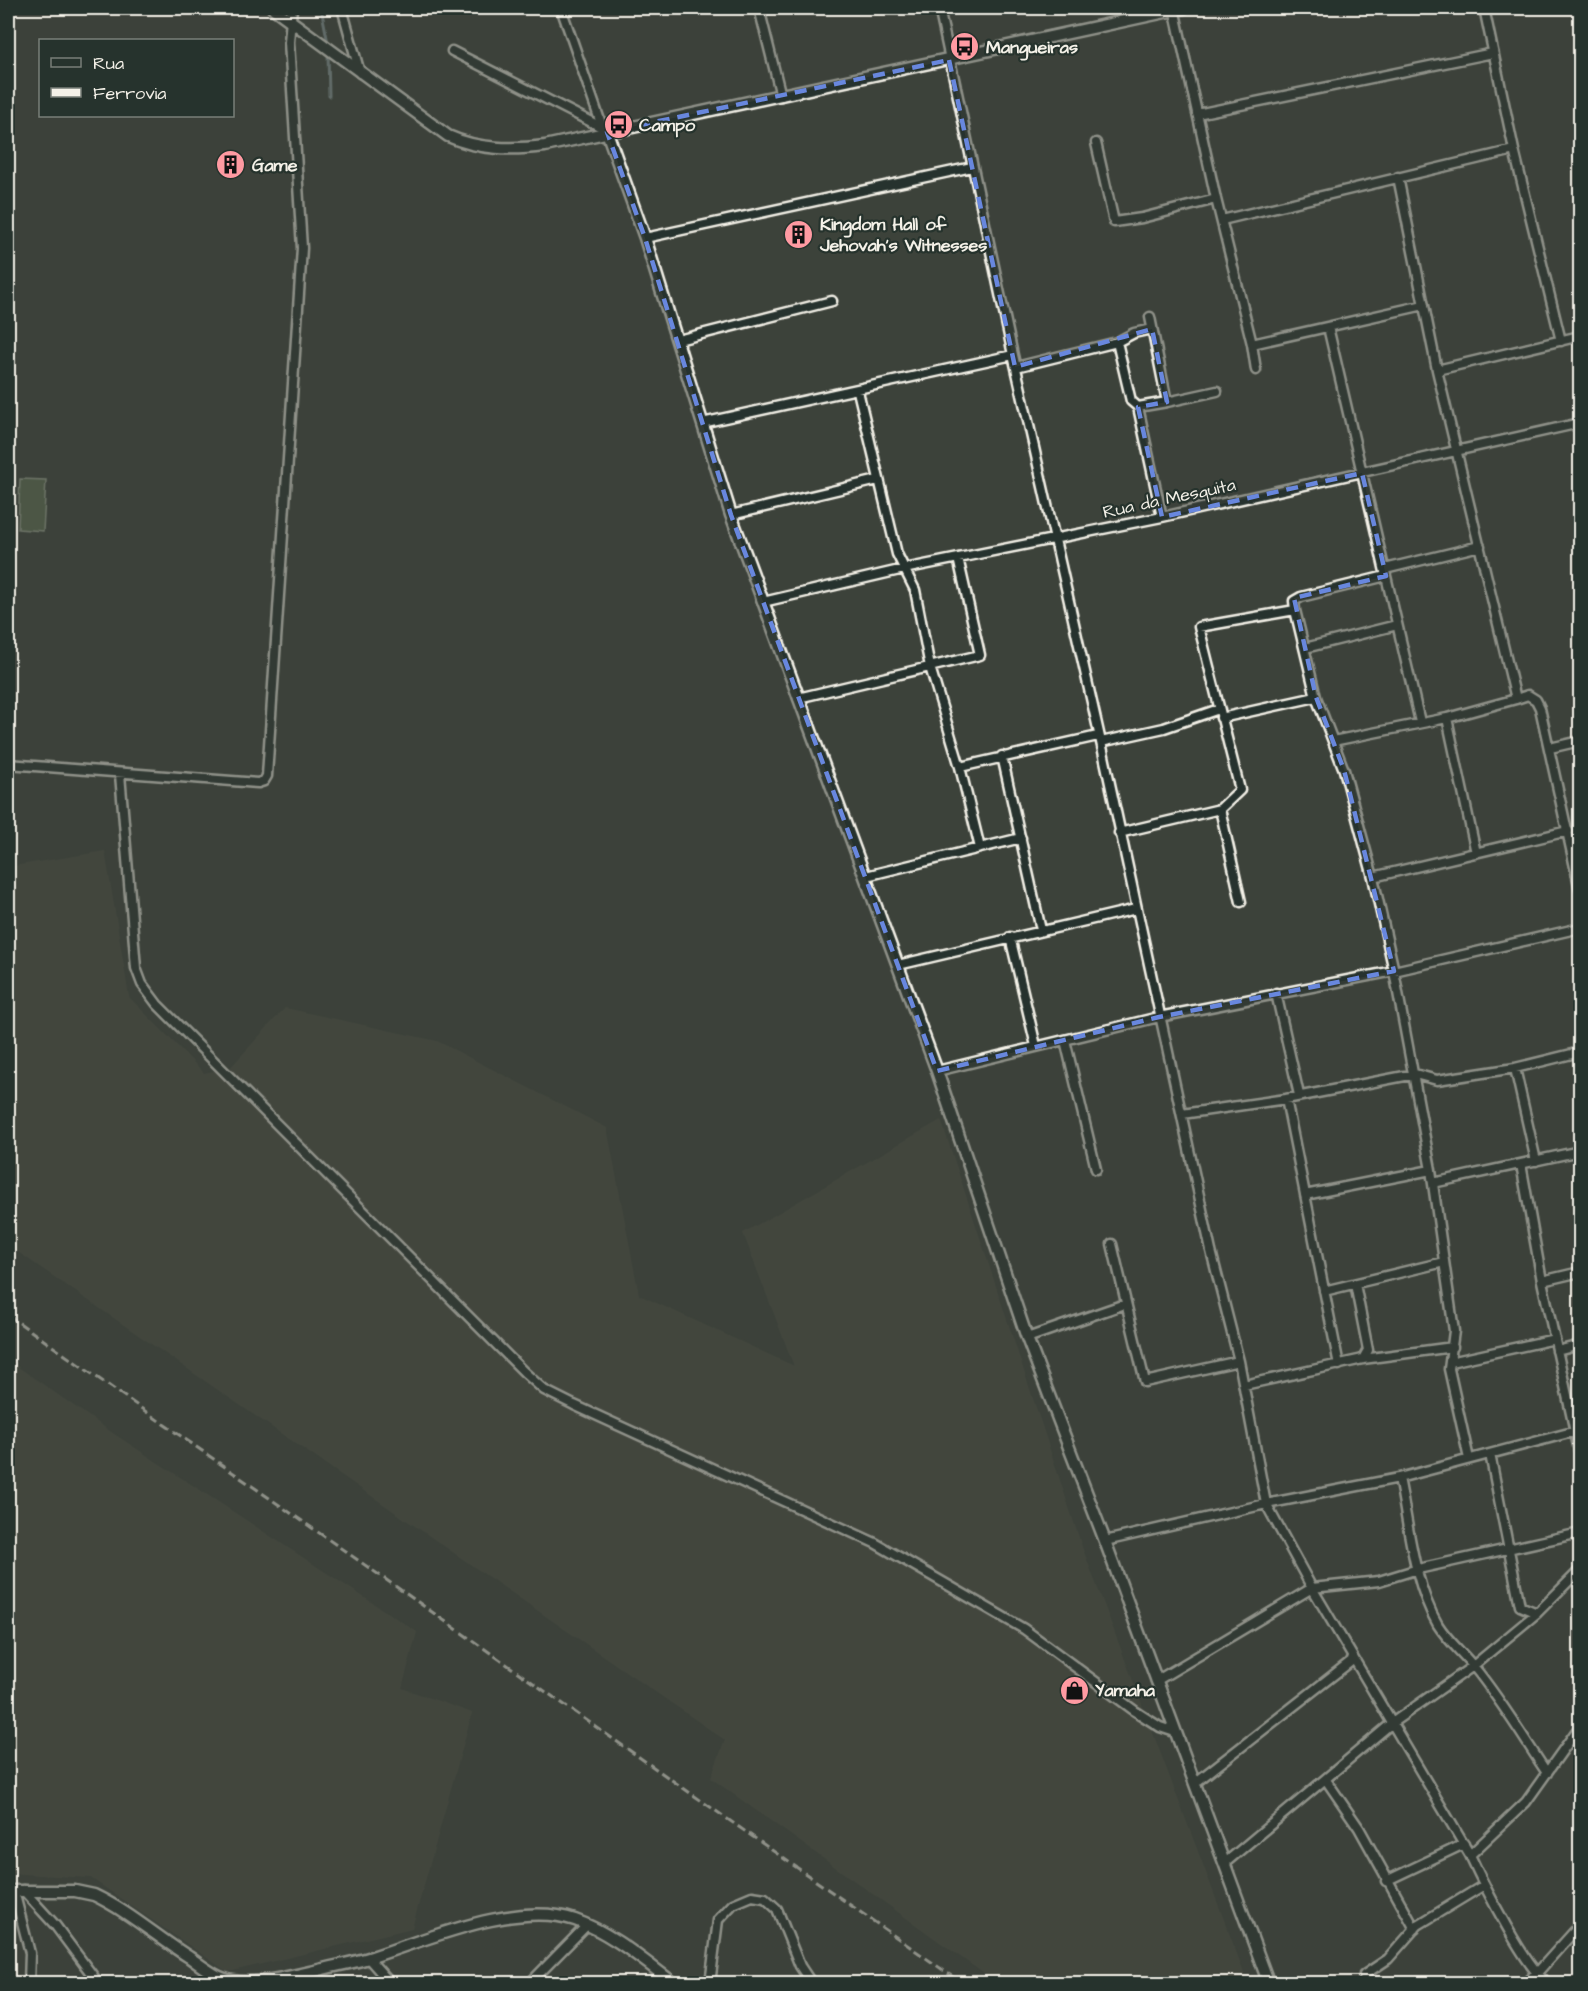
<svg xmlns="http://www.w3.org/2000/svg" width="1588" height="1991" font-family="'Architects Daughter',sans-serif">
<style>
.built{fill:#4c4d43}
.green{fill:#5e7052;stroke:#a9b09d;stroke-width:1.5}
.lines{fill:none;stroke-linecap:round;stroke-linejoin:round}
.stream{stroke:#8f9ea1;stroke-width:3}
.minor-casing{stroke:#f4f1e8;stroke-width:13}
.tertiary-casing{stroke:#f4f1e8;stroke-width:15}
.minor{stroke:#26332d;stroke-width:8}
.tertiary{stroke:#26332d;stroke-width:10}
.rail{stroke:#f4f1e8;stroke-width:3;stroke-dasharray:9 4.5;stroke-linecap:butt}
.marked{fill:none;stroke:#6887de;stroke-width:4.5;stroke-dasharray:12 8;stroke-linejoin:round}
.labels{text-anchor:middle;stroke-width:4.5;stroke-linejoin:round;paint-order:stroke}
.poi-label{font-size:18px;font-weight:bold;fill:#f4f1e8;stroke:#26332d;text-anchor:start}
.street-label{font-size:18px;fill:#f4f1e8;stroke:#26332d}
</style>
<rect width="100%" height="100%" fill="#3c423a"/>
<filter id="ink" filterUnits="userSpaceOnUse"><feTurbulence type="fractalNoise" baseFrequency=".0167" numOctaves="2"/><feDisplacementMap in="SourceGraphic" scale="12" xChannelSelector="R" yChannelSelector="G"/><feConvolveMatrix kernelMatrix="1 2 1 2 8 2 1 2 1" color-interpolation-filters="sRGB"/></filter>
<g filter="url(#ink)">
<path class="built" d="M 105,851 L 129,997 L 204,1073 L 230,1068 L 285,1008 L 437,1041 L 607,1128 L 639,1295 L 794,1366 L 743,1233 L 941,1120 L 1082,1547 L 1248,1983 L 997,1983 L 711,1778 L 725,1740 L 8,1245 L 8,867 Z
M 8,1360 L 114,1434 L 417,1632 L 402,1688 L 472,1713 L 412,1928 L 228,1972 L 91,1878 L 8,1873 Z"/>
<path class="green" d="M 20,479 L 46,480 L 43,531 L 18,529 Z"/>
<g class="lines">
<path class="stream" d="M 321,8 L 328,43
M 328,53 L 329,96"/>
<defs>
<path id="minor" d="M 342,8 L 360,73
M 561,8 L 603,129
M 759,8 L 781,96
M 939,8 L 1013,355 L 1101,742 L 1211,1251 L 1239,1361 L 1266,1504 L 1312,1588 L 1470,1855 C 1481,1879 1529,1977 1550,1984
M 1174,8 L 1216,199 L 1252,344 L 1424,305
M 1484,8 L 1514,150 L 1561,341
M 452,51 L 601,127
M 1197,114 L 1493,53
M 1096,143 L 1114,222 L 1142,218 L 1216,199
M 1398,177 L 1437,370 L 1516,699 L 1528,695 L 1536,700 L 1540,708 L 1580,890
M 1222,220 L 1514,150
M 645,238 L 972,167
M 1328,327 L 1420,722
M 678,340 L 832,301
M 1117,342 L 1131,401 L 1138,407 L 1162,517
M 1252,344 L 1256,370
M 1016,367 L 1117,342 L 1134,333 L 1152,329
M 1437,370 L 1580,336
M 858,391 L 897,554 L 915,590 L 930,667 L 960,767 L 980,848
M 1167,402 L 1217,391
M 1138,407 L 1167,402 L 1150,317
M 702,423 L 1013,355
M 731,515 L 878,480
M 1385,569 L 1480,546
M 1386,576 L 1301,597 L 1294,601 L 1295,610 L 1316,697 L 1344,770 L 1373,877 L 1394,971 L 1431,1170 L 1454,1331 L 1449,1369 L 1469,1459
M 763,602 L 904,569 L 1162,517 L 1580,423
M 1305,648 L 1397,625
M 798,698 L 980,655 L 958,558
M 1221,718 L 1316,697
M 1447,718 L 1476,853
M 1333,741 L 1447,718 L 1516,699
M 1101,742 L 1164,728 L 1219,709
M 1550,748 L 1580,741
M 1002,756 L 1041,930
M 8,764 L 258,783 L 264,781 L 267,776 L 302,248 L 289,42 L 292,8
M 960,767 L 1098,736
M 120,774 L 136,968 L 142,984 L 157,1004 L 524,1372 L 544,1390 L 574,1405 L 875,1543 L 1024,1629 L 1135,1711 L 1160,1727 L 1175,1732
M 1220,809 L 1241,902
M 1119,833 L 1220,809 L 1240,790 L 1199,627 L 1295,610
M 866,876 L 1021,838
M 1373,877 L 1568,831
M 1010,937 L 1036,1046
M 898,965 L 1136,909
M 1276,993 L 1299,1095
M 1065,1040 L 1096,1169
M 1515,1068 L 1536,1161
M 937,1071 L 1159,1017 L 1394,971 L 1580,928
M 1286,1099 L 1339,1365
M 1182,1114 L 1286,1099 L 1415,1074 L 1437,1080 L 1515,1068 L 1580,1052
M 1521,1164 L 1542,1281 L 1580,1455
M 1433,1183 L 1580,1151
M 1305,1195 L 1431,1170
M 1112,1244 L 1145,1382 L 1239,1361
M 1542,1281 L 1580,1272
M 1355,1284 L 1368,1350 L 1363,1359
M 1324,1291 L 1444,1262
M 1027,1338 L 1125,1304
M 1557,1351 L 1580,1345
M 1450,1362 L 1555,1339
M 1244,1385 L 1363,1359 L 1453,1347
M 1490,1454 L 1520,1606 L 1537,1613
M 1399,1478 C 1409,1526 1413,1582 1438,1625 C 1448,1641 1462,1652 1474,1667 C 1501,1700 1523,1737 1547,1773
M 1105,1541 L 1266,1504 L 1399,1478 L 1580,1430
M 1156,1681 L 1312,1588 L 1379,1581 L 1418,1569 L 1580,1533
M 1326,1780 L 1359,1828 L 1415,1929
M 1195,1783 L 1354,1659
M 1470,1855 L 1526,1802 L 1580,1726
M 1225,1863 L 1392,1723 L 1473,1666 L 1537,1613 L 1580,1570
M 1386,1881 L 1464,1844
M 23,1890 L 55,1925 L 99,1984
M 14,1891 L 30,1953 L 29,1984
M 369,1959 L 391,1984
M 529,1984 L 587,1925
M 710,1984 L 718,1920 L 733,1904 L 752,1896 L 765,1898 L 777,1909 L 800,1966 L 812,1984
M 1365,1984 L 1364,1975 L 1388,1959 L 1418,1925 L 1484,1885
M 1523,1984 L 1536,1974 L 1580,1925"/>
<path id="tertiary" d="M 273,8 L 448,136 C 479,150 512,150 545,146 L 1184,8
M 607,132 L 645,238 L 731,515 L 937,1071 L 1027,1338 L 1105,1541 L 1269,1984
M 8,1891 L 75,1891 L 94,1895 C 128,1911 157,1937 189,1957 C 202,1966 217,1979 233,1981 C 261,1985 296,1975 323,1969 C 339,1965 356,1962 372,1957 C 428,1939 517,1900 575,1920 C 612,1933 644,1961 675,1984"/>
</defs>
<use href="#minor" class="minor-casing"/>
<use href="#tertiary" class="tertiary-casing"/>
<use href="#minor" class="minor"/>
<use href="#tertiary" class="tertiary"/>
<path class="rail" d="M 8,1315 L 963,1984"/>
</g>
</g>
<path d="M0 0H1588V1991H0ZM 949,60 L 1015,367 L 1152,329 L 1167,402 L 1138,407 L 1162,517 L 1362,473 L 1386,576 L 1294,598 L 1316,697 L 1344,770 L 1394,971 L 1159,1017 L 937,1071 L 731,515 L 645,238 L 607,132 Z" fill="#3c423a" fill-opacity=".55" fill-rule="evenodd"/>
<path class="marked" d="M 949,60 L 1015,367 L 1152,329 L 1167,402 L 1138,407 L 1162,517 L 1362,473 L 1386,576 L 1294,598 L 1316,697 L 1344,770 L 1394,971 L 1159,1017 L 937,1071 L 731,515 L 645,238 L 607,132 Z"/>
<defs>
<symbol id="bus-disc" viewBox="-11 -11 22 22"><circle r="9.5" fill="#ff9aa2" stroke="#26332d"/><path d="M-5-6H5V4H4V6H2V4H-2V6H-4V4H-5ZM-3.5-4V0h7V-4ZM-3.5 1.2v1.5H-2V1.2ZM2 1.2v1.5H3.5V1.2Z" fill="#111"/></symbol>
<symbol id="building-disc" viewBox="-11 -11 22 22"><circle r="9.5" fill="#ff9aa2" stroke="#26332d"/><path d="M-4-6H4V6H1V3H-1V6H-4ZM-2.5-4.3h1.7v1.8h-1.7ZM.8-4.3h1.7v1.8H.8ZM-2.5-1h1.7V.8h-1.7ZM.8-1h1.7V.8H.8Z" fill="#111"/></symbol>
<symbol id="shop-disc" viewBox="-11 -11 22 22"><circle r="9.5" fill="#ff9aa2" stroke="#26332d"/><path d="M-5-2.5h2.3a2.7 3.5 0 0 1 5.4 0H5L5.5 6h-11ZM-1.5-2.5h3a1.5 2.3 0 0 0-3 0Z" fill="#111"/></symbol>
</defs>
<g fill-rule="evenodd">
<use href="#bus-disc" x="948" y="30" width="33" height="33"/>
<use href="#bus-disc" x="602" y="108" width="33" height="33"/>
<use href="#building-disc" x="214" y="148" width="33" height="33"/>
<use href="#building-disc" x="782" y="218" width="33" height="33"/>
<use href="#shop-disc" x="1058" y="1674" width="33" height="33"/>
</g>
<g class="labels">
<g class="poi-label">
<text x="986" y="53">Mangueiras</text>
<text x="639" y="131">Campo</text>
<text x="252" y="171">Game</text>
<text x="820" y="230">Kingdom Hall of<tspan x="820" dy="21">Jehovah's Witnesses</tspan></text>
<text x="1095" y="1696">Yamaha</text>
</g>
<g class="street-label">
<text transform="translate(1169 498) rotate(-12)" y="6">Rua da Mesquita</text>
</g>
</g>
<rect width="1588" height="1991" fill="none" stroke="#26332d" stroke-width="30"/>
<rect x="15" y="15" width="1558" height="1961" fill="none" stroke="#f4f1e8" stroke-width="2" filter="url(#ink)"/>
<rect x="39" y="39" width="195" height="78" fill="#26332d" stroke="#787f78" stroke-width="1.5"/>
<rect x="51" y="58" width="30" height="9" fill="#26332d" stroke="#787f78" stroke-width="1.5"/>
<text x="93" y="69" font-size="18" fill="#f4f1e8">Rua</text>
<rect x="51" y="88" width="30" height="9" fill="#f4f1e8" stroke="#787f78" stroke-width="1.5"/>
<text x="93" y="99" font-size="18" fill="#f4f1e8">Ferrovia</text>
</svg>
